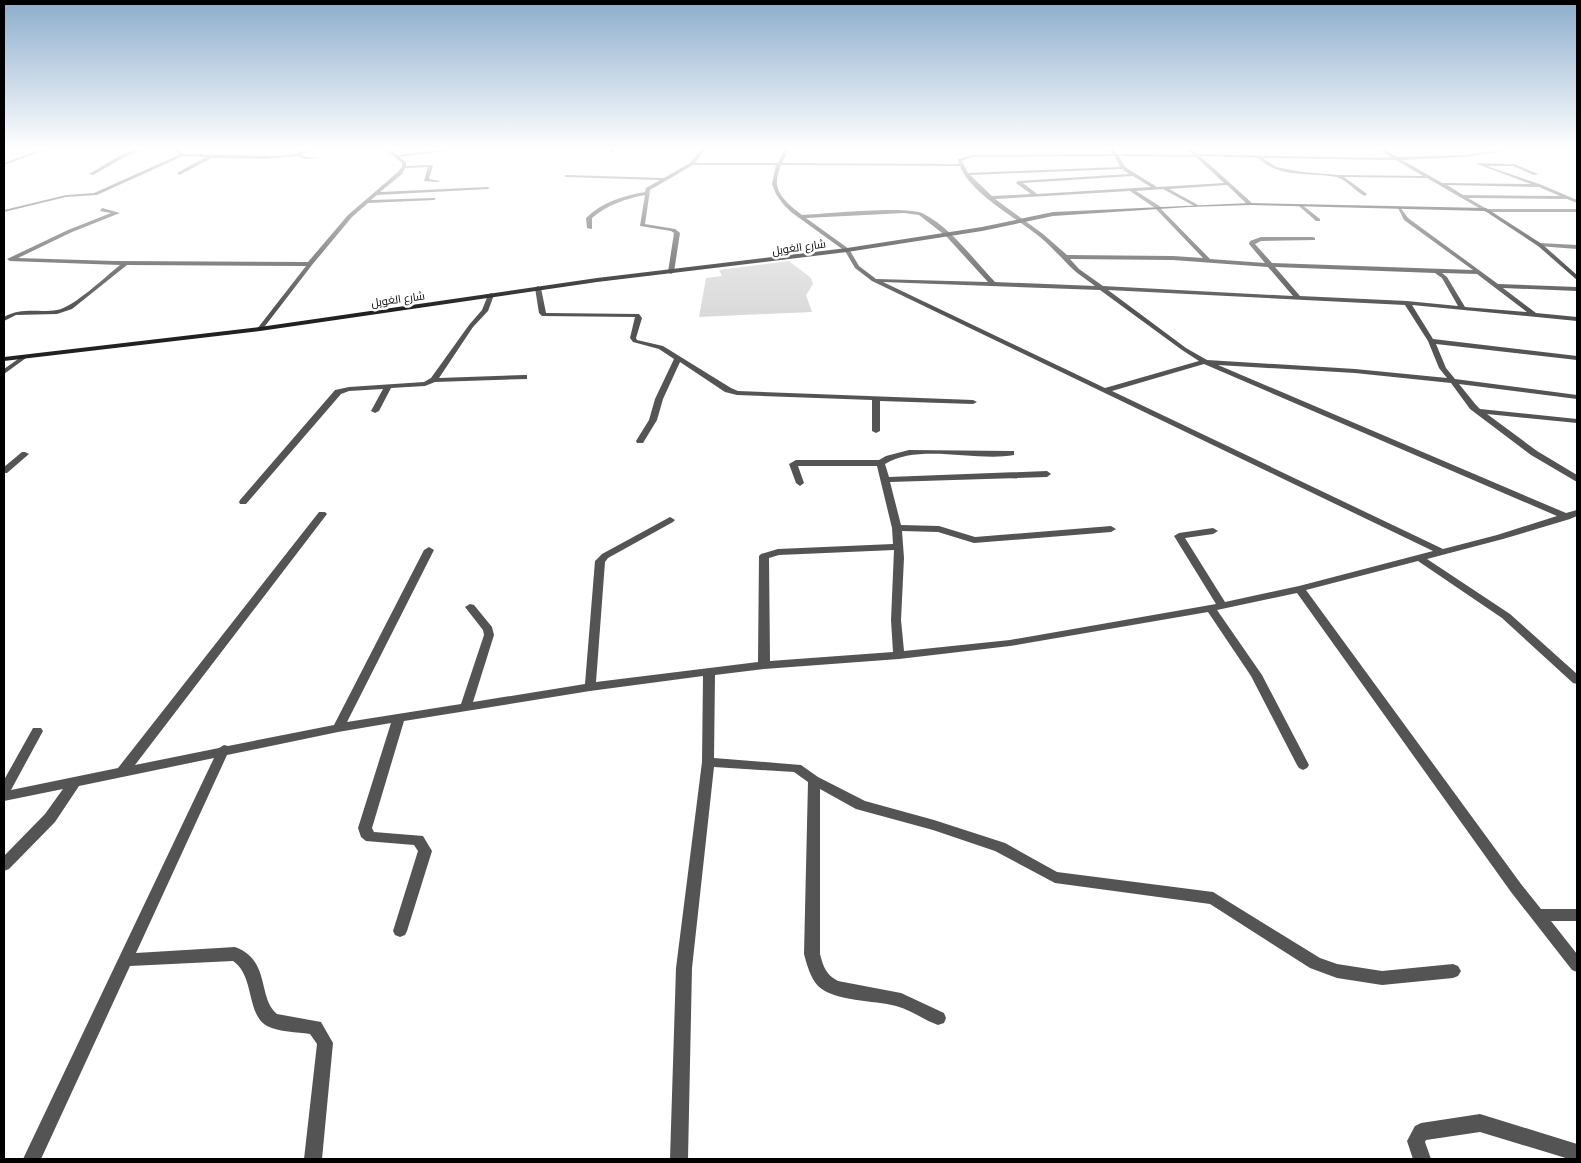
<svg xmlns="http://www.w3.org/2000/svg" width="1581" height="1163" font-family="Montserrat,Cairo,sans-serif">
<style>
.green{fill:#dbdbdb}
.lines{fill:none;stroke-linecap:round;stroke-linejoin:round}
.street{fill:#545454;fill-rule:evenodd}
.secondary{fill:#212121;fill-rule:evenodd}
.labels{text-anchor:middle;stroke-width:5;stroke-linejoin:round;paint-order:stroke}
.far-street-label{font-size:11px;fill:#000;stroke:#fff}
</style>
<rect width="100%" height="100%" fill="#fff"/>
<path class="green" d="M 789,261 L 811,278 L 813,284 L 806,295 L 812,312 L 699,317 L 706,278 L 722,276 L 719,270 Z"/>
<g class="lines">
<path class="street" d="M 49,147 L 54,147 L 4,165 L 4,163 Z
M 142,147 L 147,147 L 125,157 L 93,175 L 89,174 L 121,155 Z
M 173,147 L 177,147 L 183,154 L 278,156 L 294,154 L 311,147 L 318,147 L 301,155 L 306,157 L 323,158 L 305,159 L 297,156 L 264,159 L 212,158 L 179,175 L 177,173 L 206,157 L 183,156 L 97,195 L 66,197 L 4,212 L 4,210 L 66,195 L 94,193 L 179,155 Z
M 383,147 L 387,147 L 397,155 L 468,147 L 477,147 L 399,157 L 406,162 L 406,166 L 433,165 L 429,179 L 440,181 L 438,182 L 424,181 L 428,167 L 405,168 L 402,174 L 380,192 L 488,187 L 490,188 L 488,189 L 377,195 L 371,200 L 434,198 L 436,199 L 434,200 L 368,203 L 352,217 L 312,265 L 262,330 L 257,329 L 306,266 L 127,265 L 72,309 L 57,314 L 16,315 L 4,321 L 4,317 C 22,307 38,313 57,310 C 74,307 105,277 120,265 L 10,261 L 7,259 L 68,230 L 111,213 L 100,211 L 102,208 L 120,213 L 72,232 L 18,258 L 114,261 L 308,262 L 348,215 L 398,172 L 402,167 L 402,163 Z
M 613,147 L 617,147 L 612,153 L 610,153 Z
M 703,147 L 707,147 L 695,163 L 778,163 L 786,147 L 790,147 L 782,163 L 959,164 L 958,159 L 972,155 L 1113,154 L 1108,147 L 1112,147 L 1117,154 L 1193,155 L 1185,147 L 1189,147 L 1197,154 L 1375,158 L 1391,157 L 1384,153 L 1381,148 L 1388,147 L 1385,149 L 1387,151 L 1397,157 L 1466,155 L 1522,147 L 1520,148 L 1466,157 L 1402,160 L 1442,183 L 1531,184 L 1477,164 L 1479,163 L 1514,164 L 1538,174 L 1534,175 L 1513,166 L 1487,166 L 1542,185 L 1577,200 L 1577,203 L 1567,199 L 1468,198 L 1487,209 L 1577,209 L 1577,212 L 1486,212 L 1427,178 L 1344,177 L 1367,194 L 1365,196 C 1356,192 1346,179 1336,177 C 1309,172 1280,179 1258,158 L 1200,156 L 1252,203 L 1252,205 L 1248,205 L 1227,185 L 1169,189 L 1198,205 L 1196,207 L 1163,189 L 1136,191 L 1161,207 L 1161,209 L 1210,259 L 1265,263 L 1249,244 L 1250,241 L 1261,237 L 1313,237 L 1315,238 L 1315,240 L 1261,241 L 1255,244 L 1272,263 L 1473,270 L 1404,220 L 1398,208 L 1400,207 L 1408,218 L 1498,284 L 1577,287 L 1577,291 L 1503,288 L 1536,313 L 1577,317 L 1577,321 L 1412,305 L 1433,339 L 1577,356 L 1577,360 L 1436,344 L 1446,368 L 1455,379 L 1577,395 L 1577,399 L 1459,384 L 1476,405 L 1480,409 L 1577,419 L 1577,423 L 1487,414 L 1537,451 L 1577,475 L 1577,482 L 1531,455 L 1470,409 L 1451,383 L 1355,373 L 1218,365 L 1566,513 L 1577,510 L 1577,516 L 1570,519 L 1503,539 L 1427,559 L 1510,614 L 1577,674 L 1577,684 L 1573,683 L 1502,618 L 1418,561 L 1306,590 L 1521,884 L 1541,909 L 1577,909 L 1577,921 L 1551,921 L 1577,954 L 1577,972 L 1572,970 L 1511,892 L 1297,593 L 1217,610 L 1262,675 L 1309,765 L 1307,768 L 1303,770 L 1299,768 L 1297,765 L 1251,676 L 1208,612 L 1010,646 L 899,659 L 764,669 L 715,675 L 714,758 L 801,765 L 818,777 L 865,801 L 934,820 L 1005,843 L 1057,872 L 1213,892 L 1320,958 L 1337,964 L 1382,971 L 1453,964 L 1458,966 L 1461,971 L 1458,976 L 1453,978 L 1382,985 L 1337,978 L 1310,968 L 1210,904 L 1055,883 L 995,851 L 933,830 L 856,809 L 820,789 L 820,954 C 823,966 826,975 838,981 L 901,993 L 944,1013 L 946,1018 L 944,1023 L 938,1025 C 924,1020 911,1010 896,1006 C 874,1000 835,1002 818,986 C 810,977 807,965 804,954 L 808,782 L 794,772 L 714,767 L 692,968 L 688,1159 L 670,1159 L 676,968 L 702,762 L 703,676 L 590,691 L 404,721 L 372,828 L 374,832 L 423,836 L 432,851 L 407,931 L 405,935 L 400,937 L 395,935 L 393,931 L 418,851 L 414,845 L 366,841 L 361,837 L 358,828 L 391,723 L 338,732 L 227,755 L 136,953 L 235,947 C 271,960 257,997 277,1014 L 321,1022 L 333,1043 L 322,1159 L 304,1159 L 317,1044 L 310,1034 C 297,1032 279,1032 267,1026 C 246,1014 255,976 233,961 L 130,966 L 41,1159 L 23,1159 L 214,758 L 79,786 L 55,822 L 9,869 L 4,871 L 4,856 L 45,814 L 63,789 L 4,801 L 4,780 L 33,728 L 41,728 L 43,731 L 11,790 L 118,768 L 319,512 L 325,512 L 327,514 L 135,765 L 219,748 L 224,745 L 228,746 L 334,725 L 424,550 L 429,547 L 434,550 L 347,722 L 461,704 L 484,635 L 483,630 L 465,607 L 470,604 L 474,605 L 492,627 L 494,635 L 473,702 L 585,684 L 595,561 L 602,554 L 670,517 L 675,520 L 673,522 L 608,558 L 605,562 L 596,682 L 758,662 L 759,556 L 761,554 L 778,549 L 893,544 L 892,528 L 877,466 L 798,466 L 804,483 L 800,486 L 796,483 L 789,464 L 796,460 L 879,460 L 886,456 L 909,450 L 1011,451 L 1014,451 L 1014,455 C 976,462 919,443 885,464 L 889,477 L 1047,471 L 1051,474 L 1047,477 L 890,482 L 901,525 L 939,526 L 975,537 L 1111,526 L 1116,529 L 1111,532 L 974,543 L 938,532 L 902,531 L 904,558 L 901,620 L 904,651 L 1010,640 L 1216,604 L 1174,536 L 1179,533 L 1213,528 L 1218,531 L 1213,534 L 1185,538 L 1225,602 L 1299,586 L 1433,551 L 872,281 L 855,268 L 845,251 L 791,212 L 783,204 L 776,194 L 772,184 L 776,165 L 693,165 L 650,190 L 645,224 L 675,229 L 680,233 L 674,272 L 671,274 L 668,272 L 674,233 L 671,231 L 640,226 L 645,195 C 625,199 607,205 592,218 L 592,229 L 587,228 L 586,218 C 602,202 623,196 645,192 L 646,188 L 660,180 L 566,177 L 564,176 L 566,175 L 664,178 L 690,163 ZM 1115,156 L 1120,167 L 968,173 L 962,161 L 972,157 ZM 1119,156 L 1196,157 L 1224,183 L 1157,187 L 1125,167 ZM 1263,158 L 1396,160 L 1423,176 L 1339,175 L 1302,172 L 1276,167 ZM 781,165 L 960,166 C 970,193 1018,219 1040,237 C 1053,248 1064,261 1076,272 C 1082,277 1089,281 1095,286 L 995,282 C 973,259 952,229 924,214 C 908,205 825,214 802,215 C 793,208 779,198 777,185 C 776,179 779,171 781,165 ZM 1122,169 L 1129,174 L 1018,181 L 1016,183 L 1031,194 L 992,196 L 970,175 ZM 1133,176 L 1151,187 L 1037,194 L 1023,183 ZM 1447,185 L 1539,187 L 1560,196 L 1463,195 ZM 1130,191 L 1155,208 L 1203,258 L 1173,256 L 1067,255 L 1043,234 L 995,199 ZM 904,213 L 919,215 L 946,236 L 988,282 L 876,279 L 859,266 L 849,249 L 806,218 ZM 1070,259 L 1173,260 L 1268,267 L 1293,296 L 1103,286 L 1079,269 ZM 1275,267 L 1435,273 L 1442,278 L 1458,306 L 1407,301 L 1300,296 ZM 1442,273 L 1477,274 L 1527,312 L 1465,307 L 1447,277 ZM 883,282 L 1100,290 L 1182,350 L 1199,361 L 1105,388 ZM 1108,290 L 1405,305 L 1428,341 L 1439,368 L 1447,378 L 1355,369 L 1207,360 L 1186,348 ZM 1204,364 L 1557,516 L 1497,535 L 1443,549 L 1112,391 ZM 894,550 L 891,620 L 893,652 L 770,661 L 769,558 L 779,555 Z
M 1301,204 L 1320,219 L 1320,221 L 1316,221 L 1299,206 Z
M 1540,243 L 1577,245 L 1577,249 L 1538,246 L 1537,245 Z
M 538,286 L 541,288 L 546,313 L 639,314 L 642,318 L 636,338 L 637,340 L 663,346 L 731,388 L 738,391 L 973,400 L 977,402 L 973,404 L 880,401 L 880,431 L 876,433 L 872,431 L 872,400 L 737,395 L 725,392 L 680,362 L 663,399 L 657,420 L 643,443 L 637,443 L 636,441 L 649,420 L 655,399 L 674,359 L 659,349 L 633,342 L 630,338 L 635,317 L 542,316 L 539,313 L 535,288 Z
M 491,293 L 494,295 L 488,311 L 473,327 L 439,378 L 524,375 L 527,375 L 527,379 L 435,382 L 425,386 L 391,388 L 379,411 L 375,413 L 371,411 L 383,389 L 349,391 L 341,394 L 246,504 L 240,504 L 239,502 L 240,500 L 335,390 L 349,387 L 424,382 L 431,378 L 469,325 L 482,310 L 488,295 Z
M 21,357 L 26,358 L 4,374 L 4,369 Z
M 22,452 L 25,452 L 29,454 L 7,473 L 4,473 L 4,467 Z
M 1480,1114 L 1577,1144 L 1577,1159 L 1569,1159 L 1480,1132 L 1426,1140 L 1425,1142 L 1431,1159 L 1413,1159 L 1407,1141 L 1415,1126 L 1421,1123 Z"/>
<path class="secondary" d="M 1250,203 L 1486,208 L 1542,244 L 1577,275 L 1577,280 L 1538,246 L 1485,211 L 1250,205 L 1189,207 L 1053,216 L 982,231 L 847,252 L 597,282 L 260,331 L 4,361 L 4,357 L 260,327 L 597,278 L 847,248 L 982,227 L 1053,212 Z"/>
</g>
<linearGradient id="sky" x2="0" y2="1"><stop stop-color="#8cadcc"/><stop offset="0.48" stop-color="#fff"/><stop offset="1" stop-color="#fff" stop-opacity="0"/></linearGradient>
<rect width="1581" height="309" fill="url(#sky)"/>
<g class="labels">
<g class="far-street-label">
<text transform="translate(799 247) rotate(-8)" y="4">شارع الغويل</text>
<text transform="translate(398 299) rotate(-8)" y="4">شارع الغويل</text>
</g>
</g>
<rect width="1581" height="1163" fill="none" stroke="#000000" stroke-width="10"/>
</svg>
